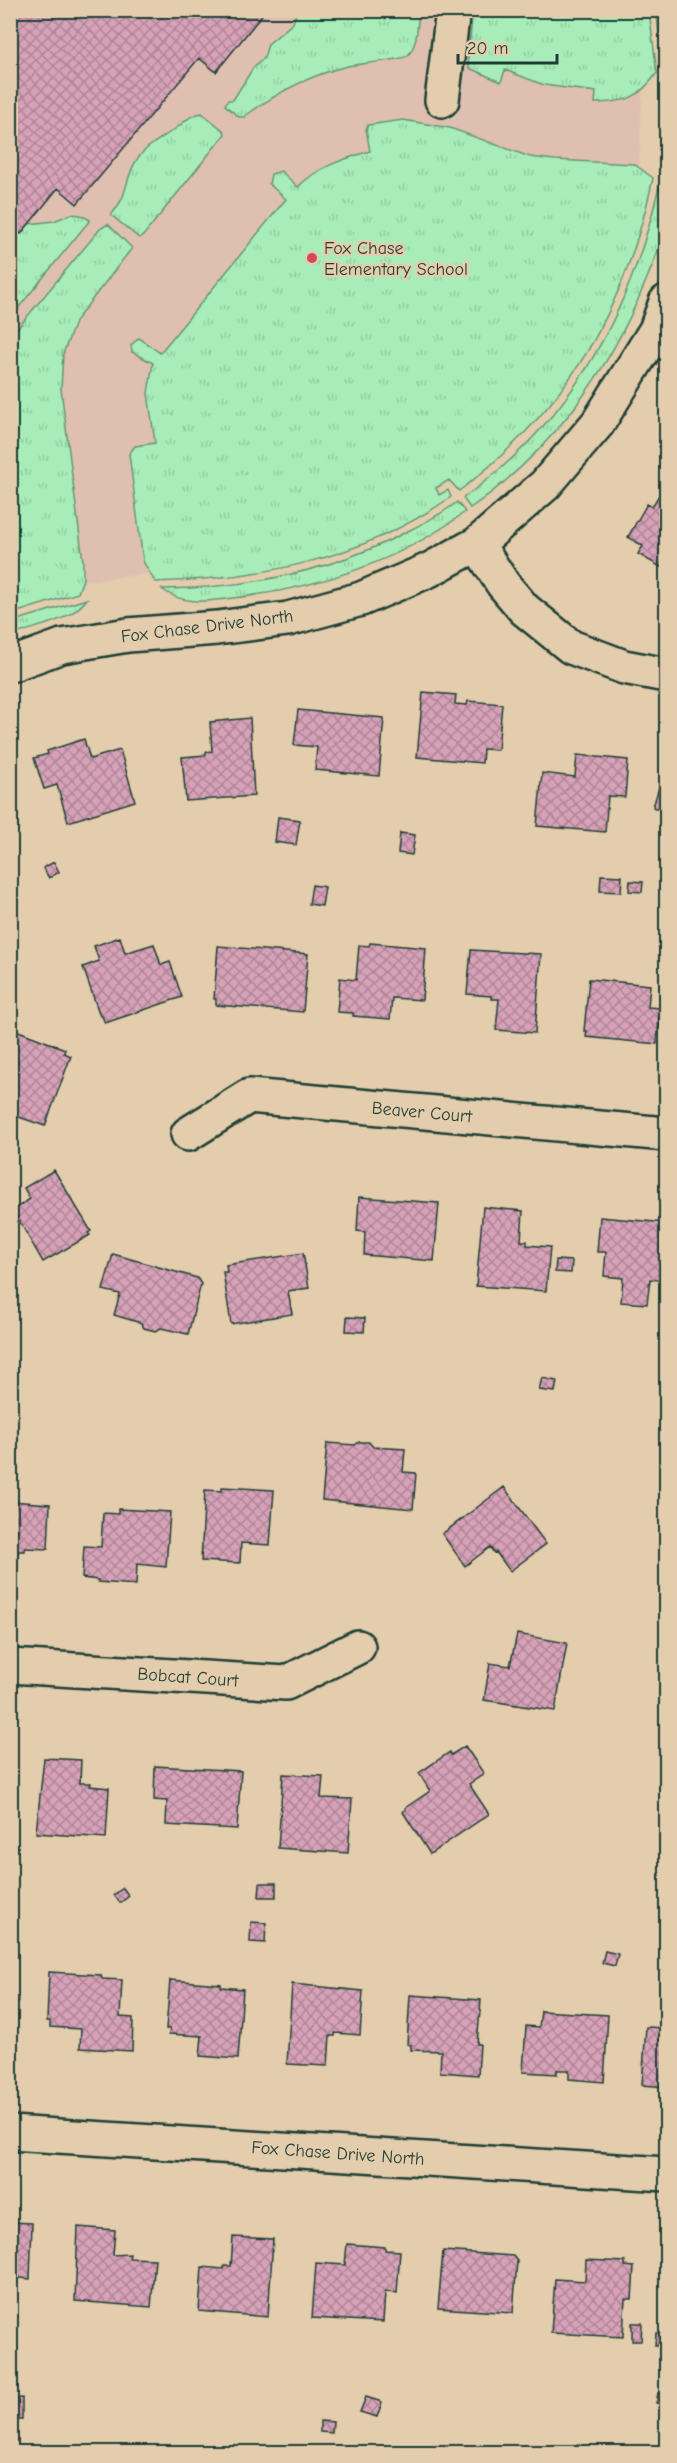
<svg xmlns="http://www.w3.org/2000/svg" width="677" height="2463" font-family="'Comic Neue',sans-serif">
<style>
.built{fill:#dfc0b0}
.grass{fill:url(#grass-tufts);stroke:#649576;stroke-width:1.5}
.building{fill:url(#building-cross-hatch);stroke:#1f3d34;stroke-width:1.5}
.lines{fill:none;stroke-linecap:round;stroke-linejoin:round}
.minor-casing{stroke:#1f3d34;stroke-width:38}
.minor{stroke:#e3cdac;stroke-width:33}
.poi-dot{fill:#d1495b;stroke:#e3cdac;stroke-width:2}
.labels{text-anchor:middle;stroke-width:5;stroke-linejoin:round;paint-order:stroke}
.poi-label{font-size:18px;fill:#1f3d34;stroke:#e3cdac;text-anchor:start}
.street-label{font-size:18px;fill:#1f3d34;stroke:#e3cdac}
</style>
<defs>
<pattern id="grass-tufts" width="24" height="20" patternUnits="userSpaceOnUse" patternTransform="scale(1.5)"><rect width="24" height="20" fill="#a8edb9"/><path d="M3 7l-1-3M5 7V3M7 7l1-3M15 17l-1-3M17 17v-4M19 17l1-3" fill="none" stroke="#90cca0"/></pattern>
<pattern id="building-cross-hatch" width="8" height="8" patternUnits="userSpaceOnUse" patternTransform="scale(1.5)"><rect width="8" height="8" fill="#d7a1b8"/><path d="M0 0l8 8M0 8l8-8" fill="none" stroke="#ae8496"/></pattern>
</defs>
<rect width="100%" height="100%" fill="#e3cdac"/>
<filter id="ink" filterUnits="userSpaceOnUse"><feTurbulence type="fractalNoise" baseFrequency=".0167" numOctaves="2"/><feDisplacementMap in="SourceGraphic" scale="12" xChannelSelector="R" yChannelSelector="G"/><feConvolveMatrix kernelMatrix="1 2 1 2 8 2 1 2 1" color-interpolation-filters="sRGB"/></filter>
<g filter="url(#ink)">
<path class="built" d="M 10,11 L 626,11 L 643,75 L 638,191 L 503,439 L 400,515 L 197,568 L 69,583 L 11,604 Z"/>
<path class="grass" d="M 405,10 L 419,12 C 417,26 418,46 407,56 C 403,60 358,64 348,66 C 309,75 276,93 244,117 L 239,117 L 225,105 L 228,100 L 233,100 L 253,68 L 264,58 L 268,44 L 293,23 L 297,11 Z
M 473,11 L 649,11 L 657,73 C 638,99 627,102 595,103 L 596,92 L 544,85 L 505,70 L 501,82 L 469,68 L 468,56 Z
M 656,11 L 666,11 L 666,80 Z
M 202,113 L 224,131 L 225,134 L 143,236 L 139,238 L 111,215 C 129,196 124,180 136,161 C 145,146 161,139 175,129 C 185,122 189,115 202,113 Z
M 403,120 L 450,128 L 530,157 L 555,160 L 634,164 L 653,178 C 625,310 568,408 459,491 L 449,480 L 436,488 L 439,495 L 448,490 L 451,497 C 360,560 263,578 155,582 L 143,561 L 129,454 L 135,446 L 155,443 L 148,393 L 153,363 L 132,352 L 131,345 L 139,338 L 160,353 L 286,199 L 269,184 L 271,174 L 281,171 L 298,187 C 317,167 344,159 370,151 L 366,129 L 368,125 Z
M 659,186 C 662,195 666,203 666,213 C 667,232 653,264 645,283 C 609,372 550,453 470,508 L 463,498 C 571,422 631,312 659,186 Z
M 71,214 L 81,215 L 90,220 L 11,317 L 11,243 L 29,224 L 54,221 Z
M 108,224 L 132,248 L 76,320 L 63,354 L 61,389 L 83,561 L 83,579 L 78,593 L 11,614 L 11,336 L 100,229 Z
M 457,502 L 465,512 C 399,562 314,589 233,598 C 209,601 183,606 162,589 C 249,588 332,572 410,530 C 426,522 442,514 457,502 Z
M 87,599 C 69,623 37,625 11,636 L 11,622 Z"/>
<path class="building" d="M 10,10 L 19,12 L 21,10 L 266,10 L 216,72 L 199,58 L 77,204 L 58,188 L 21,234 L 10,225 Z
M 666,483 L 666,570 L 638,554 L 643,546 L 628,537 L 647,504 L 652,507 Z
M 423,692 L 456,695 L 455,704 L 467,705 L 468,701 L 502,704 L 498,750 L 483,749 L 482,763 L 417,757 Z
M 298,710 L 384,718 L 379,776 L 315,770 L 317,747 L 294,745 Z
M 250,718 L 254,796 L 186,801 L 182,757 L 206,755 L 206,752 L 212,751 L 210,722 Z
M 84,739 L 90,759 L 120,750 L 135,801 L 68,822 L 57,785 L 44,789 L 34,758 L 48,754 L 47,751 Z
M 577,755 L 628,760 L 625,797 L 608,796 L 605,832 L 537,826 L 542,773 L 575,777 Z
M 666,764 L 666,812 L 653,807 Z
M 278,817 L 300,820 L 296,845 L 275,842 Z
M 400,833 L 415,835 L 412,855 L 398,853 Z
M 54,862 L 59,872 L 49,878 L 43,868 Z
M 601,875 L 622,876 L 621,892 L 600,891 Z
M 630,881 L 643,882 L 642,892 L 629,891 Z
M 312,885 L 325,887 L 322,906 L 309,904 Z
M 120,937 L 125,953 L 154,944 L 161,965 L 170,962 L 182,997 L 105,1023 L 102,1016 L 100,1016 L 83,967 L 99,961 L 94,946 Z
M 370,943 L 426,948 L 422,1000 L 392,998 L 390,1019 L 353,1016 L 353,1013 L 337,1012 L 340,978 L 356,980 L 359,945 L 369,946 Z
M 218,946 L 308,954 L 303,1012 L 216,1005 L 216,999 L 214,999 Z
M 471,950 L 541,954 L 535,1033 L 496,1030 L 499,999 L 491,999 L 491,996 L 467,994 Z
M 589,979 L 650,985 L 648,1007 L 660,1008 L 657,1044 L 586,1037 L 587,1031 L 584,1031 Z
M 16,1030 L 65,1049 L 64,1053 L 71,1056 L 45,1126 L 13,1115 L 16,1106 L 10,1104 L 10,1045 Z
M 54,1170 L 91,1231 L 88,1233 L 90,1235 L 43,1262 L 13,1210 L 30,1199 L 24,1188 Z
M 359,1197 L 439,1203 L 434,1261 L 364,1255 L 365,1232 L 357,1231 Z
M 483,1207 L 523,1211 L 521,1241 L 527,1241 L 527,1245 L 550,1247 L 546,1291 L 476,1286 Z
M 600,1217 L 666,1223 L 666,1281 L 650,1279 L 647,1304 L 621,1302 L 623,1278 L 604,1276 L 606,1252 L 597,1252 Z
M 303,1253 L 309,1288 L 288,1291 L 292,1314 L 231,1324 L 223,1272 L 227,1272 L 226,1265 Z
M 113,1254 L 197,1278 L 201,1284 L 188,1334 L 161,1328 L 155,1331 L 144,1328 L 141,1323 L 114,1315 L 120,1294 L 103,1290 Z
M 556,1260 L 572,1261 L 571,1273 L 555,1272 Z
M 347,1317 L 365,1318 L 364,1332 L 346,1331 Z
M 542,1378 L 557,1381 L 555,1392 L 539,1390 Z
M 359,1442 L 369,1442 L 373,1447 L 405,1449 L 403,1472 L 416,1473 L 413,1509 L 322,1500 L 327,1443 L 355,1445 Z
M 222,1487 L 274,1490 L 270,1545 L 241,1543 L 240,1563 L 201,1561 L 205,1490 L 222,1491 Z
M 504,1487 L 546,1544 L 510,1571 L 496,1552 L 494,1553 L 490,1547 L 465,1566 L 442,1534 Z
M 10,1501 L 50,1504 L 48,1549 L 25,1548 L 25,1551 L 18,1551 L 16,1580 L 10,1579 Z
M 118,1509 L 170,1512 L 166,1567 L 137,1564 L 136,1585 L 98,1582 L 98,1580 L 82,1578 L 84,1546 L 101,1547 L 103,1513 L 118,1514 Z
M 517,1634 L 567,1643 L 555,1711 L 484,1700 L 490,1663 L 510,1666 Z
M 465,1746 L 484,1774 L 469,1784 L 489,1814 L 430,1854 L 403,1812 L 406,1809 L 405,1808 L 430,1791 L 419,1773 L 450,1752 L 451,1755 Z
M 44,1758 L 81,1760 L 80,1783 L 91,1783 L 90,1786 L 109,1788 L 106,1838 L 36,1833 Z
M 155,1766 L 241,1771 L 237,1829 L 166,1825 L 167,1801 L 154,1800 Z
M 283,1774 L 323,1776 L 321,1798 L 352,1799 L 348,1853 L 278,1848 Z
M 260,1883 L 276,1883 L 276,1897 L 259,1897 Z
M 123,1888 L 129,1896 L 120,1903 L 114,1895 Z
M 251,1922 L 266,1923 L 265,1943 L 250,1942 Z
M 605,1951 L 618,1954 L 615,1966 L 602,1963 Z
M 49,1972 L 101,1975 L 102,1979 L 122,1980 L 120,2017 L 133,2018 L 132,2051 L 80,2048 L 81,2029 L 50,2027 L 50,2021 L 47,2021 Z
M 170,1980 L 221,1984 L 221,1987 L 243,1989 L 238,2059 L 200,2056 L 202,2036 L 169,2034 L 170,2029 L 166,2029 Z
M 292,1984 L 363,1991 L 360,2035 L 335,2033 L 335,2036 L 330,2036 L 328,2066 L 287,2064 Z
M 410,1995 L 481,2000 L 477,2044 L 480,2044 L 478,2075 L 440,2072 L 441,2051 L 411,2050 L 411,2045 L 407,2044 Z
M 541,2011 L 608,2015 L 604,2082 L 569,2079 L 569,2070 L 557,2070 L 557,2074 L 523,2072 L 526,2026 L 539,2027 Z
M 646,2027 L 666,2028 L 666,2087 L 642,2085 Z
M 10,2222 L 32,2223 L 30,2279 L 10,2277 Z
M 78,2227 L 115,2230 L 113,2255 L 130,2254 L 129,2258 L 155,2259 L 151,2307 L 75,2301 Z
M 233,2237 L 273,2239 L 268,2317 L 199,2311 L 202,2267 L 224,2269 L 224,2266 L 231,2266 Z
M 347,2244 L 385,2247 L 385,2250 L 400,2251 L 397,2293 L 385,2292 L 383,2322 L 312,2318 L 316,2263 L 345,2265 Z
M 443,2251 L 513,2256 L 517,2261 L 513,2313 L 438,2308 Z
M 586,2260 L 625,2262 L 625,2266 L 634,2267 L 632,2299 L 625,2299 L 623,2337 L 551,2333 L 555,2279 L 585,2281 Z
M 632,2323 L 642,2323 L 641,2341 L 632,2341 Z
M 656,2333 L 666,2333 L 666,2345 L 655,2345 Z
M 658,2393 L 666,2394 L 666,2404 L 656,2403 Z
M 366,2397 L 382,2402 L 377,2417 L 360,2412 Z
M 22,2398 L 22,2420 L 10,2420 L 10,2399 Z
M 320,2421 L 333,2422 L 332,2433 L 320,2432 Z"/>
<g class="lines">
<defs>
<path id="minor" d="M 442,100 L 453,10
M 477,544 L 503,584 L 524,609 L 571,647 L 624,667 L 666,675
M 10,665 L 62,646 L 128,635 L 217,628 L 288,619 L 361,599 L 429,570 L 477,544 L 545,485 L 598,423 L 656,330 L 666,302
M 188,1134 L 249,1096 L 666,1134
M 10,1666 L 286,1683 L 358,1647
M 10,2133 L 666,2174"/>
</defs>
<use href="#minor" class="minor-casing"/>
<use href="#minor" class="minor"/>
</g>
</g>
<circle class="poi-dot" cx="312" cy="258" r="6"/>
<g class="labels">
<g class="poi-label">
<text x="324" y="254">Fox Chase<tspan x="324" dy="21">Elementary School</tspan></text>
</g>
<g class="street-label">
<text transform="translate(207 626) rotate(-7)" y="6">Fox Chase Drive North</text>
<text transform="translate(422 1112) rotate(5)" y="6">Beaver Court</text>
<text transform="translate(188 1677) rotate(4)" y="6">Bobcat Court</text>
<text transform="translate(338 2153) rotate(4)" y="6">Fox Chase Drive North</text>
</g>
</g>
<rect width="677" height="2463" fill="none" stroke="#e3cdac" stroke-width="36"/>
<rect x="18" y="18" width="641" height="2427" fill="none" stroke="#1f3d34" stroke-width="2" filter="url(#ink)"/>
<path d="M458 54v9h99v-9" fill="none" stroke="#1f3d34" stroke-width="3"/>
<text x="467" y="54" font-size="18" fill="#1f3d34" stroke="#e3cdac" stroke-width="4.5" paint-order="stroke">20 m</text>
</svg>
